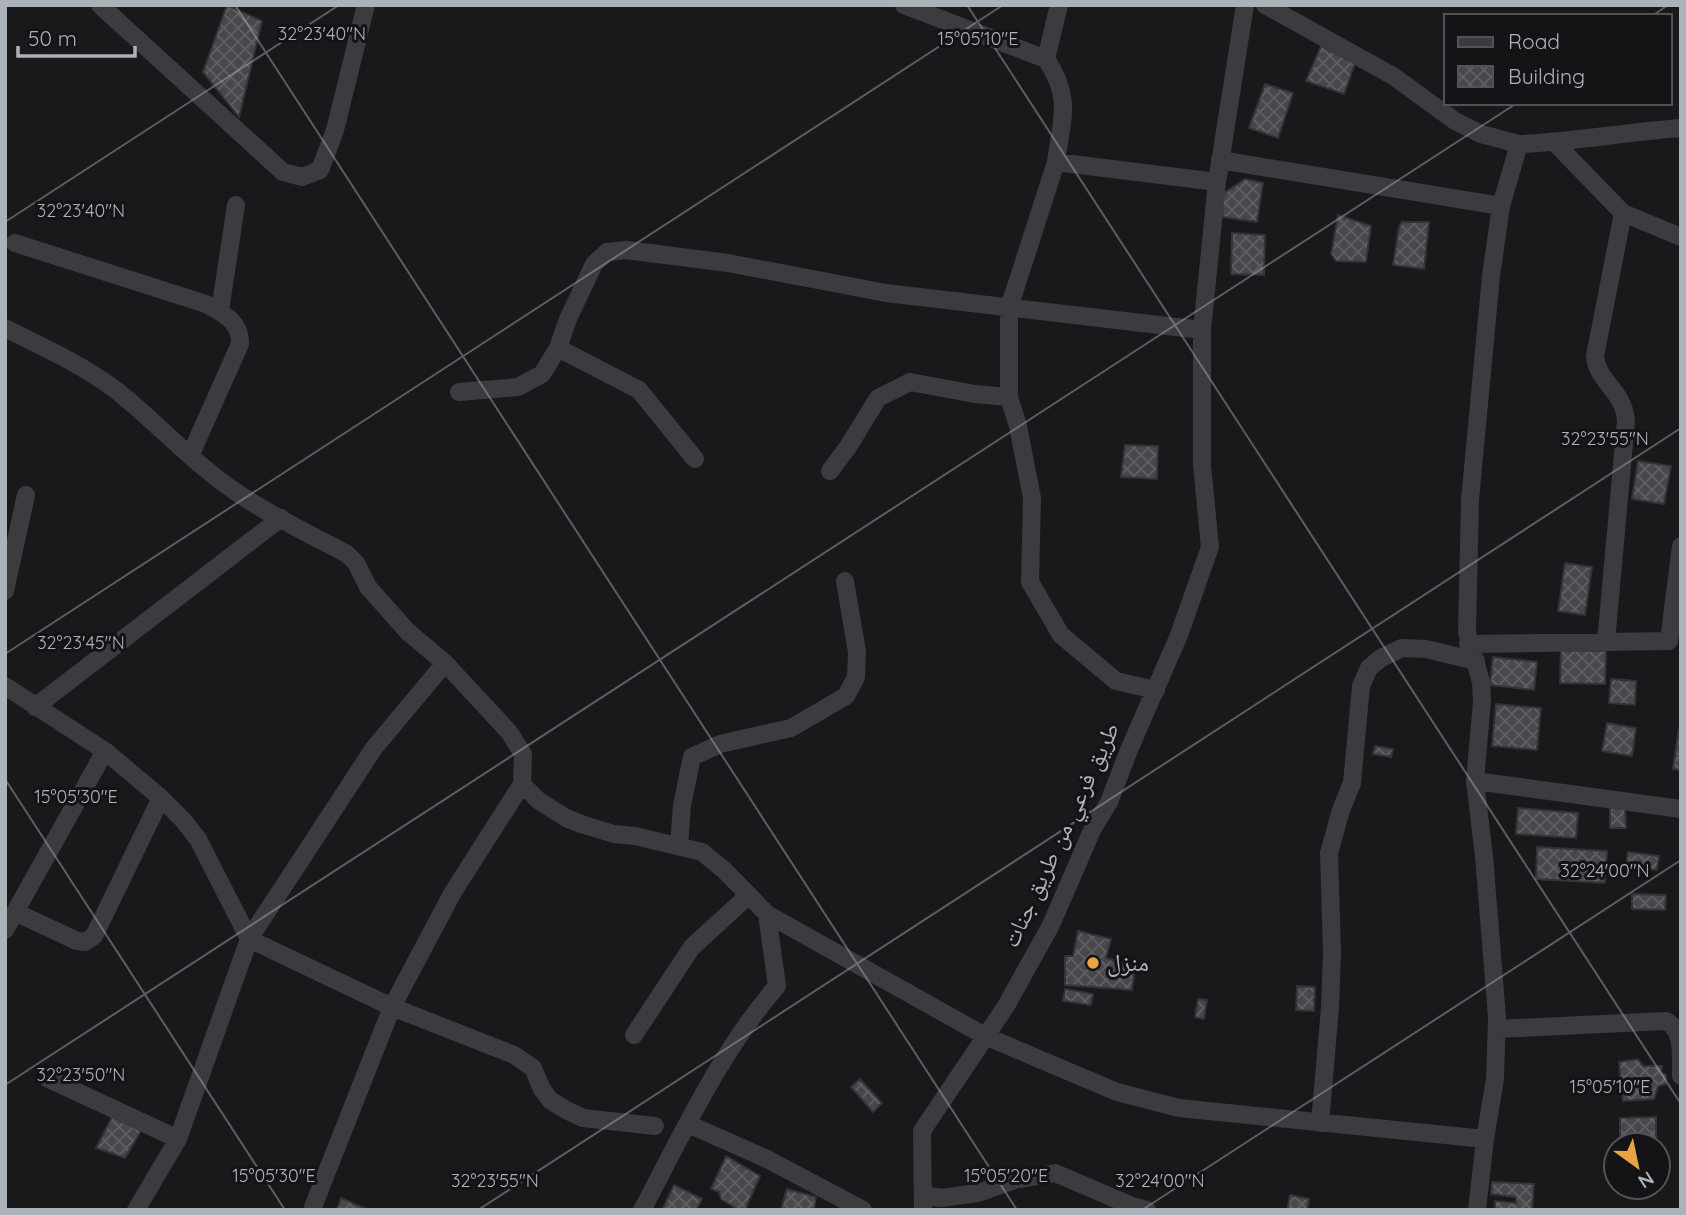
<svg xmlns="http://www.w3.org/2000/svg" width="1686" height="1215" font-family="Quicksand,'Noto Naskh Arabic',sans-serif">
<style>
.building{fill:url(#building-cross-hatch);stroke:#333437;stroke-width:2}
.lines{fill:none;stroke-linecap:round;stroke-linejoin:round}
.street{stroke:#3a3c40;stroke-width:18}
.ticks{fill:none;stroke:#acb2ba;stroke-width:2;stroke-opacity:0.45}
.poi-dot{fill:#e9a244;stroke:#141416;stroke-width:2.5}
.labels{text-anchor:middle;stroke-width:6;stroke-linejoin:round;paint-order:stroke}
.street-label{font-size:24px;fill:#acb2ba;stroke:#141416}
.poi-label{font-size:24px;fill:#acb2ba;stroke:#141416;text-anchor:start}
.ticks-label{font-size:18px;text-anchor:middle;fill:#acb2ba;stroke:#141416;stroke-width:6;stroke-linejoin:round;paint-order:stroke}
</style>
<defs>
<pattern id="building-cross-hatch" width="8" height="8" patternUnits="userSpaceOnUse" patternTransform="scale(1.75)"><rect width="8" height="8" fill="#46484b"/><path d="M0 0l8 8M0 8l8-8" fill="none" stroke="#5e6063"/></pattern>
</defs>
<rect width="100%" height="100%" fill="#19191b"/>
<path class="building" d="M 227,5 L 262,21 L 239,117 L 203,72 Z
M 1321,46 L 1355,63 L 1344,94 L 1306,81 Z
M 1265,84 L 1293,93 L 1278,138 L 1249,128 Z
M 1245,179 L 1263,183 L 1257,222 L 1223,217 L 1221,195 Z
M 1338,215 L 1371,226 L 1366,262 L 1336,261 L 1331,254 Z
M 1402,222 L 1429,222 L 1424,269 L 1393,265 L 1399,227 Z
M 1232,233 L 1265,235 L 1264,275 L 1231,274 Z
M 1125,445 L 1158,446 L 1157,479 L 1121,477 Z
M 1638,461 L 1671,466 L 1664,504 L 1632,499 Z
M 1565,563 L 1592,567 L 1585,615 L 1558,611 Z
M 1561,650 L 1606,651 L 1605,684 L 1560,683 Z
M 1493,657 L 1537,662 L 1534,690 L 1490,685 Z
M 1611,679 L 1636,681 L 1635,705 L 1609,703 Z
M 1496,704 L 1541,708 L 1537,750 L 1492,746 Z
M 1607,723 L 1636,728 L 1632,756 L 1602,751 Z
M 1679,728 L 1681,728 L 1681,770 L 1673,769 Z
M 1375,746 L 1393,749 L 1391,757 L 1373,754 Z
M 1518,808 L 1578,813 L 1576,838 L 1516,834 Z
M 1610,808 L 1625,808 L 1626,828 L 1610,828 Z
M 1537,847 L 1607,851 L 1605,883 L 1536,879 Z
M 1628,852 L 1659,856 L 1657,870 L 1626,866 Z
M 1632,894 L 1666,895 L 1665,910 L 1632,909 Z
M 1078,931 L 1111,939 L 1106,958 L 1135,967 L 1132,990 L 1065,985 L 1065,956 L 1073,956 Z
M 1297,986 L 1315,987 L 1314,1011 L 1296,1010 Z
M 1065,989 L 1093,994 L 1091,1005 L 1063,1001 Z
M 1198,999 L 1207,1000 L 1204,1019 L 1195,1017 Z
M 1638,1059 L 1643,1066 L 1662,1066 L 1661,1072 L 1666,1075 L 1666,1084 L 1658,1086 L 1654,1099 L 1623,1101 L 1619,1062 Z
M 860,1079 L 882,1103 L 873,1112 L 851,1087 Z
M 113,1115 L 142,1129 L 125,1158 L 96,1148 Z
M 1656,1117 L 1656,1145 L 1620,1145 L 1620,1118 Z
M 726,1156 L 760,1176 L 745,1210 L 739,1210 L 721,1199 L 719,1192 L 711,1189 Z
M 1492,1182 L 1534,1184 L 1532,1210 L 1495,1210 L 1495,1201 L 1516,1203 L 1516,1197 L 1491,1194 Z
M 674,1185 L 702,1199 L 696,1210 L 662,1210 Z
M 787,1189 L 816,1197 L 814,1210 L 781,1209 Z
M 1290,1195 L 1309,1199 L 1307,1210 L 1287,1210 Z
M 341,1198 L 366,1209 L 366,1210 L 337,1210 Z"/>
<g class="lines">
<path class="street" d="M 100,5 L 283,172 L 302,177 L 320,170 L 335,130 L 366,5
M 904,5 L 1046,59 C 1072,98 1062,118 1056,162 L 1217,182
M 1265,5 L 1393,76 L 1455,121 L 1481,134 L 1519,144 L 1501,206 L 1491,276 L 1470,500 L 1467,632 L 1481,682 L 1482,701 L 1475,781 L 1484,856 L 1497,1017 L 1495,1079 L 1485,1139 L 1477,1210
M 1046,59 L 1059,5
M 1555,143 L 1623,213 L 1681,237
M 1519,144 C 1573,142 1626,132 1681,128
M 1220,160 L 1501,206
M 1056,162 L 1009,308 L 1009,397 L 1018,426 L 1032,498 L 1030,582 L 1061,635 L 1116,681 L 1156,690
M 15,243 L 206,304 C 223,313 241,322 240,344 L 190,456
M 220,311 L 236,205
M 5,328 C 43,347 83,365 117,391 C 155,421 187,457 226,485 C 263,512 306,532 347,554 L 356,563 L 368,587 L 408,632 L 445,663 L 509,732 L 523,754 L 522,784 L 538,800 L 566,818 L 584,825 L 614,834 L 635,836 L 702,852 L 724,870 L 767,914 L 777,986 C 720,1052 683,1133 642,1210
M 558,348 L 639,390 L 695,459
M 459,392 L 518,387 L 542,374 L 558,348 L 568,319 L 594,264 L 607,252 L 626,250 L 728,263 L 886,293 L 1202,330
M 830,471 L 848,447 L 878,398 L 910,382 L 975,394 L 1009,397
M 5,591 L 26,495
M 1606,642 L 1626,421 C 1624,390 1597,382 1595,356 L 1623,213
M 1468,644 L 1669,641 L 1681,546
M 5,686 L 105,751 L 161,798 L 183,820 L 198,839 L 249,939 L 392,1007 L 514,1055 L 533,1068 L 542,1089 L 550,1100 L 566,1110 L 583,1118 L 655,1126
M 35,707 L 281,518
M 1475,781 L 1681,809
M 679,846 L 682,805 L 692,757 L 720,744 L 791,728 L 846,696 L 856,677 L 857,652 L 845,581
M 15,912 L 77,941 L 85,942 L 94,936 L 161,798
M 767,914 L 985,1036 L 1117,1092 L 1179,1108 L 1485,1139
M 5,930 L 105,751
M 1497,1029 L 1666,1021 C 1685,1031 1680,1057 1681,1076
M 634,1035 L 692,947 L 749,895
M 47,1078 L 178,1139
M 1320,1123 L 1330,1008 L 1332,953 L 1329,853 L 1341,810 L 1352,783 L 1361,686 L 1369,668 L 1381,658 L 1402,648 L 1426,649 L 1476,661
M 688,1124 L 765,1158 L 863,1210
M 923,1195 L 941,1198 L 978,1193 L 1015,1180 L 1055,1173 L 1132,1206 L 1147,1210
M 313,1207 L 392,1007 L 453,892 L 522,784
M 136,1210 L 178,1139 L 249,939 L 374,748 L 445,663
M 923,1210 L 922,1131 L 1006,1006 L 1051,925 L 1093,828 L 1109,802 L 1129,750 L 1179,635 L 1210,547 L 1202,465 L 1202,330 L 1217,182 L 1245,5"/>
</g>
<path class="ticks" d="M 235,5 L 1017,1210M 967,5 L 1681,1104M 1652,16 L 1668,5M 5,222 L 339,5M 5,654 L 1003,5M 5,779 L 285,1210M 5,1085 L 1517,103M 478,1210 L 1681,428M 1142,1210 L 1681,860"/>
<circle class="poi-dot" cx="1093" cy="963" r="7"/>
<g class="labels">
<g class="street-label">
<text transform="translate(1061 835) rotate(-65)" y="8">طريق فرعي من طريق جنات</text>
</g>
<g class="poi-label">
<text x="1107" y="971">منزل</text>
</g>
</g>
<g class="ticks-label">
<text x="322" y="40">32°23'40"N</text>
<text x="978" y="45">15°05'10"E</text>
<text x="81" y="217">32°23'40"N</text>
<text x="1605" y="445">32°23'55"N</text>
<text x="81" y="649">32°23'45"N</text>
<text x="76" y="803">15°05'30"E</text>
<text x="1605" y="877">32°24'00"N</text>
<text x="81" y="1081">32°23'50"N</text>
<text x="1610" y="1093">15°05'10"E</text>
<text x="274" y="1182">15°05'30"E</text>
<text x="1006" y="1182">15°05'20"E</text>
<text x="495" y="1187">32°23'55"N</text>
<text x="1160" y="1187">32°24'00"N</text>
</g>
<rect width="1686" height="1215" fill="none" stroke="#acb2ba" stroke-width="14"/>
<rect x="1444" y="14" width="228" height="91" fill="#141416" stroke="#515358" stroke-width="2"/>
<rect x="1458" y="37" width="35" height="10" fill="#3a3c40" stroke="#515358" stroke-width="2"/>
<text x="1508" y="49" font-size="21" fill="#acb2ba">Road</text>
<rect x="1458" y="66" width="35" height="21" fill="url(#building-cross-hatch)" stroke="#515358" stroke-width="2"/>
<text x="1508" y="84" font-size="21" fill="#acb2ba">Building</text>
<g transform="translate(1637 1166) rotate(147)"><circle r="33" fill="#141416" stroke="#515358" stroke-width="2"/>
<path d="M0-5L12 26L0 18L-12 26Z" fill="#e9a244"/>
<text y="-10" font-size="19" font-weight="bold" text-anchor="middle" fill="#acb2ba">N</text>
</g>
<path d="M18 46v10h117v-10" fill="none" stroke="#acb2ba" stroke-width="3.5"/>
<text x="28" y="46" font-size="21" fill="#acb2ba" stroke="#141416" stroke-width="5" paint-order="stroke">50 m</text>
</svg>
